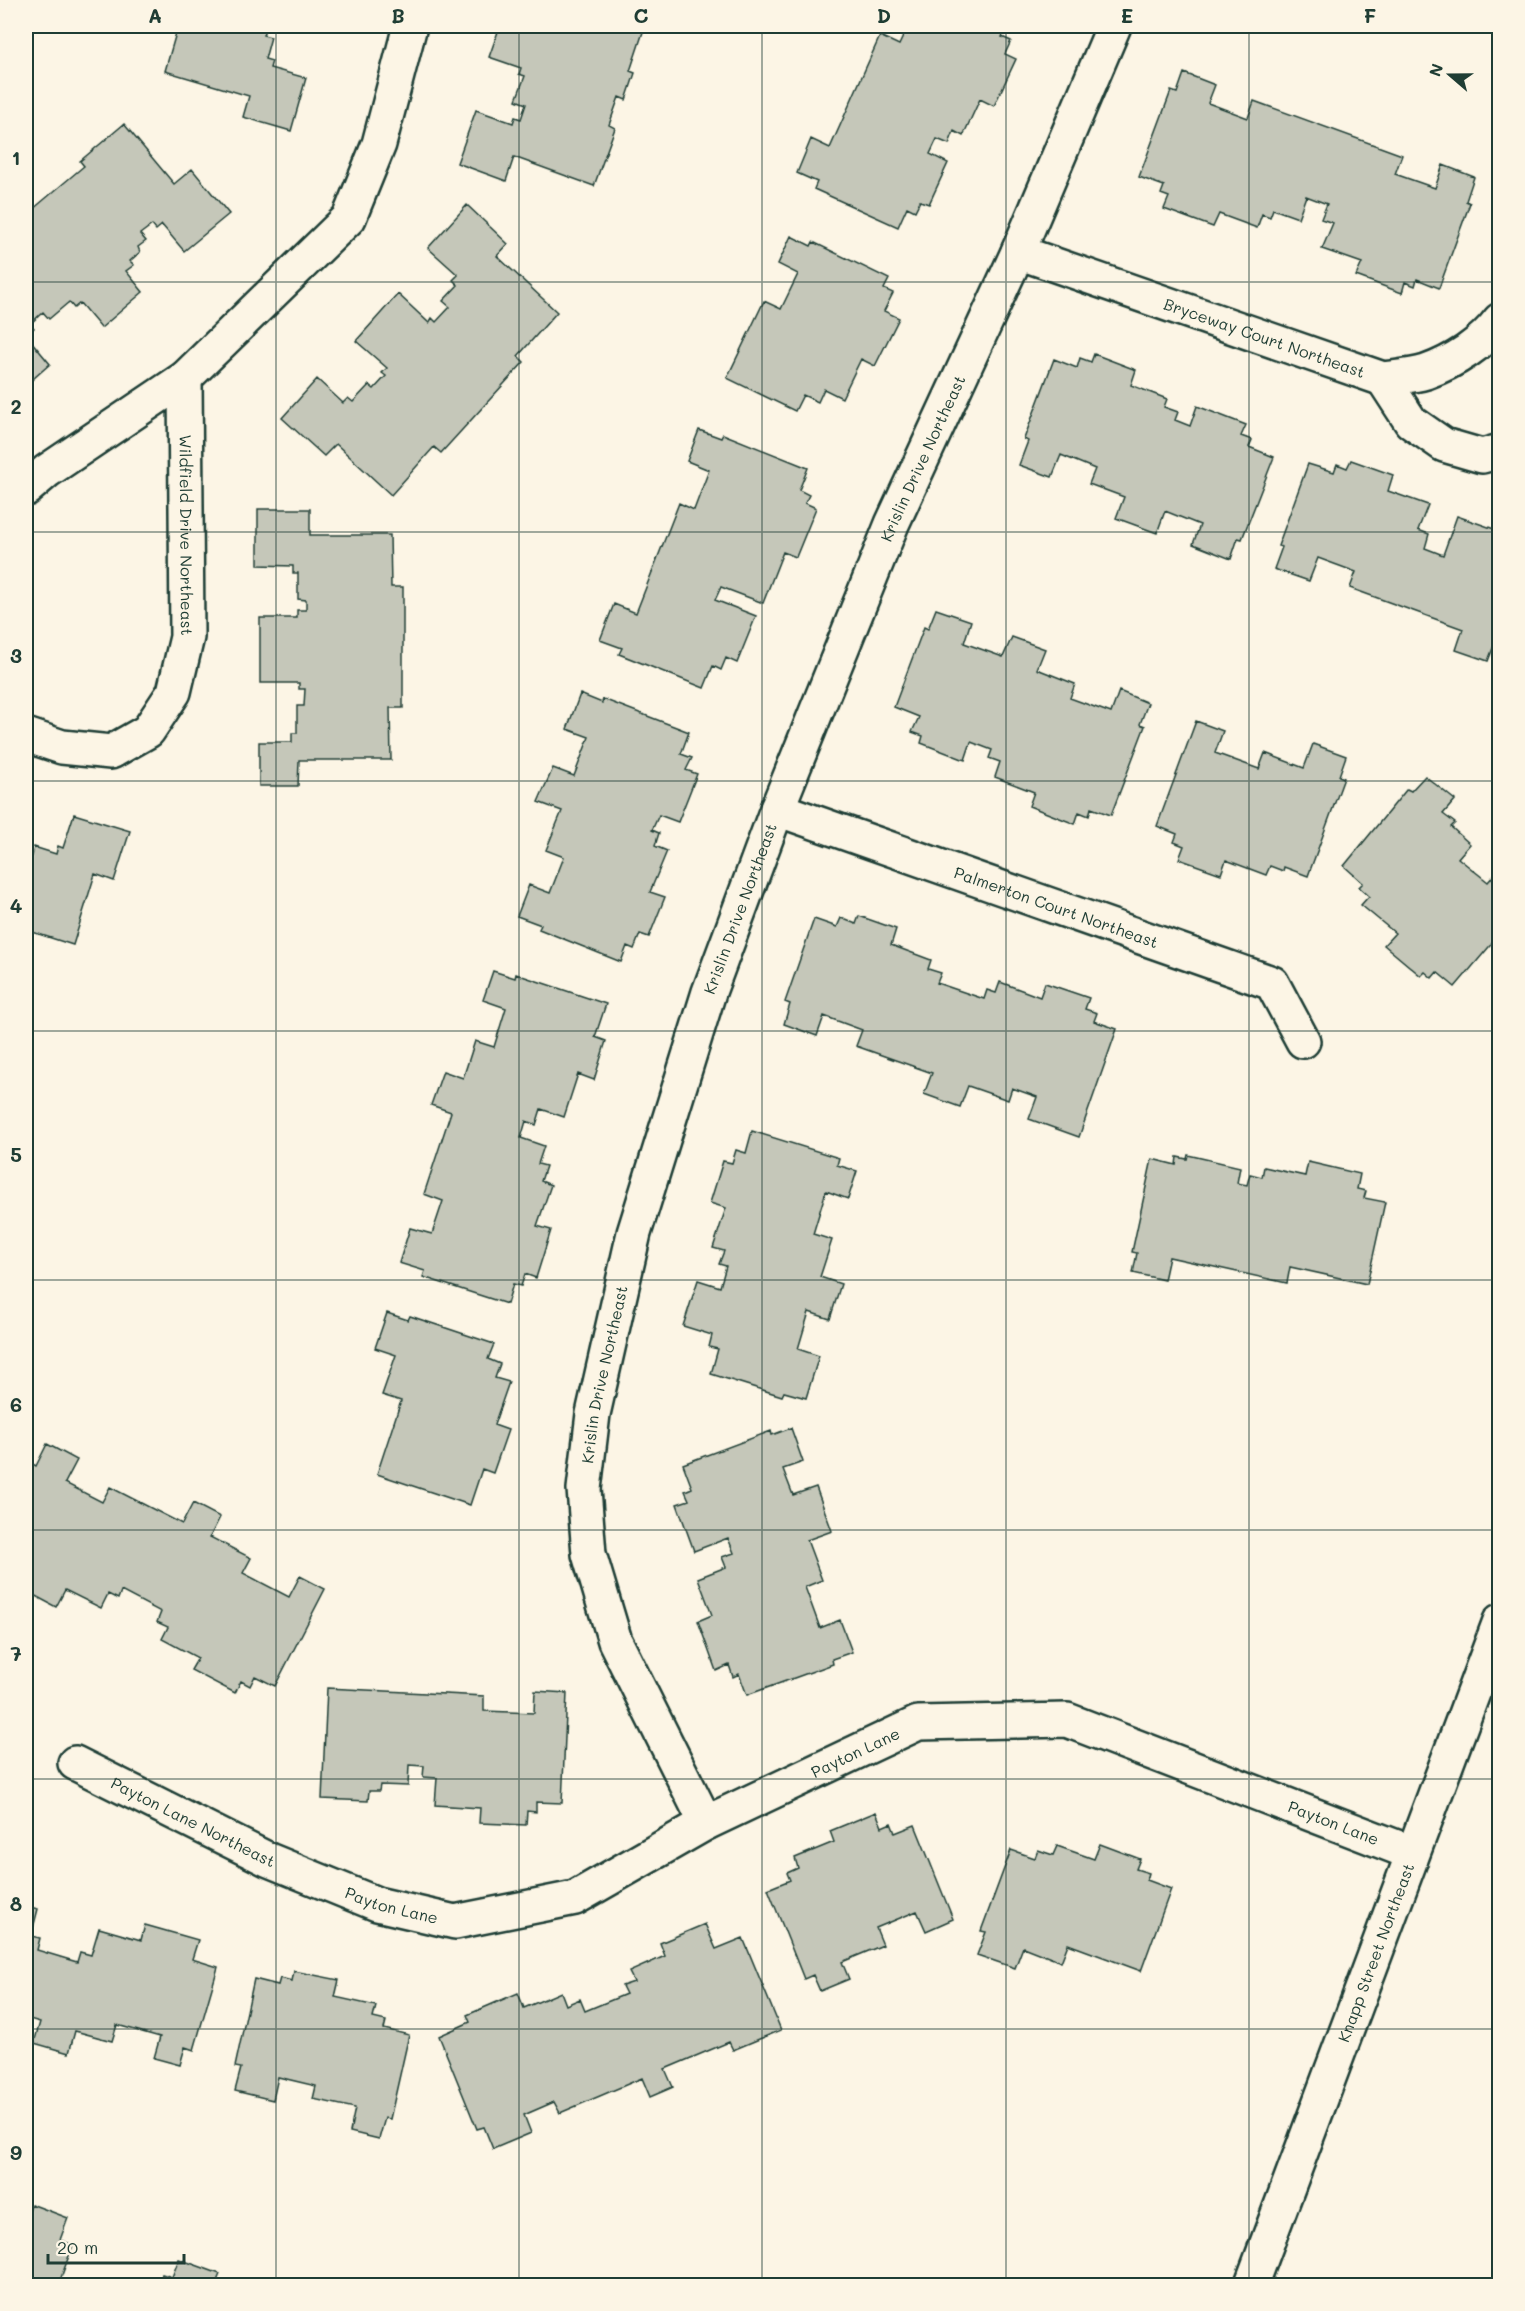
<svg xmlns="http://www.w3.org/2000/svg" width="1525" height="2311" font-family="Mali,sans-serif">
<style>
.building{fill:#c5c7b9;stroke:#1f3d34;stroke-width:1.5}
.lines{fill:none;stroke-linecap:round;stroke-linejoin:round}
.minor-casing{stroke:#1f3d34;stroke-width:38}
.secondary-casing{stroke:#1f3d34;stroke-width:38}
.minor{stroke:#fcf5e5;stroke-width:33}
.secondary{stroke:#fcf5e5;stroke-width:33}
.grid{fill:none;stroke:#1f3d34;stroke-width:1.5;stroke-opacity:0.55}
.labels{text-anchor:middle;stroke-width:4.5;stroke-linejoin:round;paint-order:stroke}
.street-label{font-size:16px;fill:#1f3d34;stroke:#fcf5e5}
.neatline{fill:none;stroke:#1f3d34;stroke-width:2}
.grid-label{font-size:20px;text-anchor:middle;font-weight:bold;fill:#1f3d34}
</style>
<rect width="100%" height="100%" fill="#fcf5e5"/>
<filter id="ink" filterUnits="userSpaceOnUse"><feTurbulence type="fractalNoise" baseFrequency=".0167" numOctaves="2"/><feDisplacementMap in="SourceGraphic" scale="12" xChannelSelector="R" yChannelSelector="G"/><feConvolveMatrix kernelMatrix="1 2 1 2 8 2 1 2 1" color-interpolation-filters="sRGB"/></filter>
<g filter="url(#ink)">
<path class="building" d="M 178,26 L 266,26 L 263,35 L 271,37 L 265,59 L 272,61 L 270,68 L 306,78 L 291,131 L 243,117 L 249,96 L 165,71 Z
M 500,26 L 645,26 L 630,71 L 635,73 L 626,100 L 619,97 L 609,125 L 615,128 L 594,186 L 514,157 L 506,181 L 457,163 L 476,110 L 513,123 L 515,117 L 521,119 L 526,104 L 516,100 L 525,76 L 519,74 L 521,68 L 489,57 Z
M 908,26 L 1007,26 L 1002,37 L 1011,41 L 1005,54 L 1016,59 L 994,106 L 980,99 L 963,136 L 954,131 L 949,144 L 937,139 L 930,154 L 948,163 L 929,204 L 920,201 L 915,211 L 907,207 L 898,227 L 814,189 L 817,182 L 797,173 L 811,139 L 830,148 L 880,36 L 899,45 Z
M 1184,73 L 1215,85 L 1208,103 L 1248,118 L 1254,101 L 1402,155 L 1395,174 L 1435,188 L 1443,165 L 1474,177 L 1466,201 L 1470,203 L 1439,288 L 1417,279 L 1415,286 L 1405,282 L 1402,293 L 1356,276 L 1362,263 L 1322,249 L 1333,223 L 1321,219 L 1327,204 L 1306,196 L 1298,218 L 1273,209 L 1270,217 L 1262,214 L 1257,228 L 1219,214 L 1213,227 L 1164,209 L 1169,197 L 1161,194 L 1164,186 L 1139,177 L 1171,91 L 1177,93 Z
M 124,124 L 174,184 L 192,169 L 229,214 L 184,251 L 162,225 L 156,230 L 152,225 L 140,234 L 146,241 L 138,247 L 140,252 L 130,261 L 134,265 L 126,271 L 143,292 L 101,328 L 80,303 L 74,308 L 69,302 L 49,319 L 43,312 L 30,324 L 34,328 L 26,335 L 50,364 L 26,385 L 26,215 L 84,166 L 80,161 Z
M 467,205 L 508,244 L 497,256 L 557,312 L 518,356 L 524,362 L 441,453 L 434,447 L 391,495 L 336,444 L 324,456 L 282,418 L 317,379 L 343,403 L 348,398 L 353,402 L 369,385 L 374,389 L 386,376 L 382,373 L 387,368 L 356,341 L 398,294 L 429,323 L 432,318 L 436,322 L 450,307 L 443,301 L 458,285 L 453,280 L 458,275 L 428,248 Z
M 791,236 L 811,246 L 813,242 L 889,279 L 884,289 L 893,293 L 884,311 L 899,318 L 875,366 L 861,359 L 842,398 L 824,389 L 818,402 L 803,395 L 795,411 L 727,378 L 764,301 L 781,309 L 798,274 L 778,264 Z
M 1094,354 L 1136,370 L 1131,385 L 1167,399 L 1164,407 L 1178,412 L 1175,420 L 1190,426 L 1197,406 L 1246,425 L 1241,436 L 1252,440 L 1249,447 L 1274,457 L 1242,539 L 1238,538 L 1231,559 L 1193,544 L 1200,525 L 1165,511 L 1157,533 L 1116,518 L 1124,497 L 1089,484 L 1095,469 L 1061,455 L 1052,477 L 1019,465 L 1028,441 L 1024,439 L 1054,359 L 1077,368 L 1080,358 L 1091,362 Z
M 699,430 L 721,438 L 723,434 L 808,468 L 799,490 L 809,495 L 805,503 L 816,508 L 796,557 L 783,552 L 763,603 L 721,587 L 715,600 L 756,616 L 737,663 L 726,658 L 721,670 L 713,666 L 704,688 L 619,654 L 622,648 L 600,640 L 614,604 L 636,613 L 679,503 L 694,510 L 709,470 L 687,461 Z
M 1351,460 L 1393,475 L 1388,491 L 1428,505 L 1418,530 L 1429,534 L 1425,548 L 1443,555 L 1457,516 L 1500,531 L 1498,543 L 1500,544 L 1500,645 L 1495,643 L 1488,661 L 1456,650 L 1463,629 L 1350,588 L 1356,572 L 1318,558 L 1309,581 L 1274,569 L 1282,547 L 1278,546 L 1308,464 L 1334,472 L 1337,464 L 1347,468 Z
M 258,509 L 310,509 L 310,535 L 390,535 L 391,587 L 403,587 L 403,708 L 390,708 L 391,760 L 299,760 L 298,786 L 259,786 L 259,742 L 292,742 L 292,733 L 297,733 L 297,706 L 304,706 L 305,689 L 299,689 L 299,683 L 260,683 L 260,618 L 297,618 L 297,610 L 306,610 L 306,600 L 298,599 L 298,573 L 293,573 L 293,566 L 258,565 Z
M 936,609 L 971,621 L 964,643 L 1003,657 L 1012,637 L 1045,649 L 1037,669 L 1075,684 L 1070,698 L 1111,713 L 1119,691 L 1148,703 L 1140,724 L 1145,726 L 1111,815 L 1091,808 L 1089,816 L 1079,812 L 1075,824 L 1029,806 L 1034,792 L 995,777 L 1000,762 L 989,758 L 992,750 L 971,742 L 965,760 L 921,743 L 923,736 L 912,732 L 919,717 L 894,707 L 924,627 L 928,629 Z
M 580,694 L 602,703 L 603,699 L 689,732 L 681,754 L 692,758 L 686,770 L 697,774 L 678,822 L 659,815 L 652,830 L 659,833 L 655,846 L 667,851 L 650,892 L 665,897 L 649,937 L 640,934 L 634,949 L 627,946 L 621,962 L 539,929 L 541,925 L 517,916 L 529,885 L 550,893 L 564,857 L 546,850 L 562,811 L 538,802 L 553,768 L 574,776 L 589,737 L 567,729 Z
M 1196,721 L 1223,731 L 1215,753 L 1259,769 L 1265,753 L 1304,768 L 1313,744 L 1346,756 L 1339,776 L 1344,778 L 1308,876 L 1284,867 L 1283,871 L 1270,866 L 1266,875 L 1226,860 L 1221,874 L 1179,859 L 1184,846 L 1174,842 L 1177,834 L 1157,826 Z
M 1425,776 L 1455,800 L 1443,814 L 1455,823 L 1451,827 L 1470,844 L 1458,858 L 1488,882 L 1500,868 L 1500,934 L 1455,987 L 1437,972 L 1432,978 L 1425,972 L 1421,976 L 1384,945 L 1395,933 L 1361,905 L 1369,896 L 1359,887 L 1363,883 L 1344,866 L 1407,789 L 1411,791 Z
M 74,814 L 130,831 L 114,881 L 95,874 L 73,945 L 26,930 L 26,854 L 32,856 L 34,847 L 56,854 L 58,846 L 63,848 Z
M 859,916 L 896,929 L 891,945 L 931,960 L 928,969 L 941,973 L 937,983 L 984,999 L 987,990 L 996,993 L 1000,982 L 1040,997 L 1045,983 L 1089,998 L 1085,1009 L 1097,1013 L 1094,1021 L 1117,1029 L 1079,1137 L 1029,1119 L 1037,1097 L 1012,1088 L 1008,1100 L 968,1086 L 960,1107 L 924,1094 L 932,1073 L 856,1046 L 862,1030 L 824,1016 L 817,1036 L 784,1024 L 790,1004 L 785,1002 L 814,919 L 837,927 L 841,918 L 856,924 Z
M 493,971 L 515,978 L 516,974 L 606,1004 L 595,1037 L 606,1041 L 594,1080 L 578,1074 L 564,1117 L 541,1109 L 536,1125 L 526,1121 L 521,1138 L 544,1146 L 538,1164 L 546,1166 L 541,1181 L 551,1185 L 537,1226 L 551,1230 L 536,1278 L 525,1274 L 521,1286 L 513,1284 L 507,1304 L 423,1277 L 425,1271 L 399,1263 L 410,1228 L 432,1234 L 443,1201 L 424,1194 L 451,1112 L 431,1105 L 443,1071 L 463,1078 L 475,1041 L 494,1047 L 506,1008 L 483,1000 Z
M 752,1131 L 839,1158 L 837,1165 L 857,1171 L 848,1199 L 826,1191 L 813,1234 L 832,1240 L 820,1277 L 841,1284 L 830,1319 L 809,1312 L 798,1349 L 819,1356 L 806,1398 L 784,1392 L 782,1396 L 711,1374 L 718,1349 L 709,1347 L 712,1335 L 683,1326 L 698,1280 L 720,1287 L 726,1266 L 719,1264 L 724,1251 L 713,1248 L 726,1208 L 710,1203 L 723,1161 L 732,1163 L 736,1150 L 746,1153 Z
M 1188,1155 L 1240,1167 L 1237,1183 L 1247,1185 L 1250,1174 L 1262,1177 L 1264,1167 L 1305,1176 L 1308,1162 L 1360,1174 L 1357,1189 L 1366,1191 L 1364,1198 L 1385,1202 L 1367,1284 L 1290,1267 L 1287,1283 L 1169,1257 L 1164,1280 L 1133,1273 L 1137,1253 L 1132,1252 L 1152,1159 L 1176,1165 L 1177,1157 L 1187,1159 Z
M 387,1313 L 408,1320 L 410,1316 L 494,1344 L 488,1359 L 500,1364 L 495,1378 L 509,1382 L 494,1425 L 508,1430 L 493,1473 L 482,1469 L 470,1505 L 377,1474 L 401,1401 L 382,1395 L 396,1355 L 375,1348 Z
M 791,1428 L 803,1462 L 783,1469 L 793,1495 L 816,1487 L 832,1531 L 807,1540 L 822,1580 L 805,1587 L 820,1628 L 840,1620 L 852,1652 L 832,1659 L 833,1664 L 747,1695 L 739,1674 L 733,1677 L 729,1665 L 716,1671 L 698,1621 L 712,1615 L 698,1578 L 726,1567 L 722,1557 L 734,1553 L 728,1538 L 694,1551 L 677,1504 L 689,1500 L 685,1491 L 692,1488 L 683,1464 L 771,1431 L 772,1435 Z
M 47,1444 L 77,1460 L 65,1483 L 102,1502 L 110,1487 L 182,1524 L 193,1503 L 220,1517 L 210,1537 L 251,1558 L 243,1573 L 289,1597 L 300,1576 L 325,1589 L 275,1686 L 255,1676 L 250,1686 L 241,1681 L 235,1693 L 191,1670 L 198,1658 L 162,1639 L 168,1627 L 157,1622 L 161,1612 L 121,1591 L 118,1599 L 108,1594 L 101,1608 L 65,1590 L 56,1607 L 26,1591 L 26,1474 L 31,1463 L 36,1466 Z
M 327,1688 L 484,1696 L 484,1711 L 534,1713 L 535,1691 L 567,1693 L 562,1803 L 536,1802 L 536,1812 L 527,1811 L 526,1825 L 479,1823 L 480,1808 L 435,1805 L 437,1778 L 423,1777 L 424,1766 L 409,1765 L 408,1786 L 380,1785 L 379,1791 L 369,1791 L 368,1801 L 322,1799 Z
M 876,1812 L 882,1827 L 891,1823 L 895,1833 L 915,1825 L 953,1919 L 926,1931 L 917,1911 L 876,1928 L 883,1945 L 842,1962 L 849,1979 L 820,1991 L 813,1975 L 804,1979 L 768,1889 L 790,1880 L 787,1873 L 798,1868 L 795,1858 L 834,1842 L 830,1831 Z
M 1100,1844 L 1140,1859 L 1136,1869 L 1149,1873 L 1147,1880 L 1171,1889 L 1141,1971 L 1068,1944 L 1061,1962 L 1023,1947 L 1015,1968 L 977,1955 L 986,1932 L 981,1931 L 1011,1850 L 1035,1858 L 1038,1850 L 1053,1855 L 1057,1846 L 1094,1859 Z
M 26,1906 L 38,1909 L 31,1936 L 40,1938 L 37,1950 L 77,1962 L 80,1952 L 91,1955 L 99,1928 L 141,1940 L 145,1925 L 198,1940 L 192,1959 L 218,1967 L 194,2050 L 185,2047 L 180,2065 L 154,2058 L 160,2037 L 117,2025 L 112,2041 L 75,2031 L 69,2053 L 34,2043 L 40,2022 L 26,2018 Z
M 705,1924 L 716,1949 L 743,1938 L 781,2030 L 733,2050 L 729,2042 L 665,2069 L 673,2087 L 650,2097 L 642,2078 L 560,2113 L 554,2102 L 524,2115 L 531,2133 L 493,2149 L 484,2127 L 477,2129 L 439,2036 L 470,2022 L 467,2015 L 518,1993 L 524,2008 L 561,1992 L 566,2005 L 580,1999 L 585,2011 L 626,1994 L 622,1986 L 634,1982 L 629,1972 L 665,1956 L 660,1943 Z
M 294,1971 L 339,1980 L 335,1997 L 376,2006 L 373,2018 L 386,2021 L 384,2029 L 409,2035 L 390,2119 L 385,2118 L 379,2139 L 350,2132 L 355,2108 L 313,2099 L 316,2086 L 278,2077 L 273,2100 L 235,2091 L 241,2068 L 235,2067 L 254,1979 L 278,1985 L 280,1978 L 292,1981 Z
M 31,2204 L 68,2218 L 60,2240 L 73,2245 L 58,2286 L 26,2286 L 26,2220 Z
M 179,2259 L 220,2274 L 215,2286 L 158,2286 L 162,2274 L 172,2277 Z
M 262,2277 L 285,2286 L 259,2286 Z"/>
<g class="lines">
<defs>
<g id="minor">
<path id="s1" d="M 1018,252 L 1383,379 C 1397,377 1413,376 1426,372 C 1454,362 1482,344 1500,320"/>
<path d="M 185,378 L 349,218 L 379,144 L 410,26"/>
<path d="M 1383,379 L 1411,422 L 1444,445 L 1482,456 L 1500,451"/>
<path id="s2" d="M 26,489 L 47,471 L 185,378 L 187,637 L 174,692 L 148,731 L 111,752 L 62,747 L 26,735"/>
<path id="s3" d="M 777,809 L 1272,983 L 1303,1041"/>
<path id="s4" d="M 75,1763 L 269,1860 L 377,1904 L 455,1922 L 575,1898 L 706,1823 L 918,1723 L 1067,1720 L 1412,1853"/>
<path id="s5" d="M 706,1823 L 615,1641 L 589,1554 L 584,1489 L 593,1414 L 634,1233 L 709,992 L 777,809 L 892,524 L 1018,252 L 1114,26"/>
</g>
<g id="secondary">
<path id="s6" d="M 1251,2286 L 1500,1621"/>
</g>
</defs>
<use href="#minor" class="minor-casing"/>
<use href="#secondary" class="secondary-casing"/>
<use href="#minor" class="minor"/>
<use href="#secondary" class="secondary"/>
</g>
</g>
<path class="grid" d="M 276,26 L 276,2286M 519,26 L 519,2286M 762,26 L 762,2286M 1006,26 L 1006,2286M 1249,26 L 1249,2286M 26,282 L 1500,282M 26,532 L 1500,532M 26,781 L 1500,781M 26,1031 L 1500,1031M 26,1280 L 1500,1280M 26,1530 L 1500,1530M 26,1779 L 1500,1779M 26,2029 L 1500,2029"/>
<g class="labels">
<g class="street-label">
<text dy="6" stroke="none"><textPath href="#s1" startOffset="261">Bryceway Court Northeast</textPath></text>
<text dy="6" stroke="none"><textPath href="#s5" startOffset="1448">Krislin Drive Northeast</textPath></text>
<text dy="6" stroke="none"><textPath href="#s2" startOffset="351">Wildfield Drive Northeast</textPath></text>
<text dy="6" stroke="none"><textPath href="#s3" startOffset="296">Palmerton Court Northeast</textPath></text>
<text dy="6" stroke="none"><textPath href="#s5" startOffset="962">Krislin Drive Northeast</textPath></text>
<text dy="6" stroke="none"><textPath href="#s5" startOffset="476">Krislin Drive Northeast</textPath></text>
<text dy="6" stroke="none"><textPath href="#s4" startOffset="852">Payton Lane</textPath></text>
<text dy="6" stroke="none"><textPath href="#s4" startOffset="132">Payton Lane Northeast</textPath></text>
<text dy="6" stroke="none"><textPath href="#s4" startOffset="1356">Payton Lane</textPath></text>
<text dy="6" stroke="none"><textPath href="#s4" startOffset="348">Payton Lane</textPath></text>
<text dy="6" stroke="none"><textPath href="#s6" startOffset="356">Knapp Street Northeast</textPath></text>
</g>
</g>
<rect width="1525" height="2311" fill="none" stroke="#fcf5e5" stroke-width="66"/>
<g transform="translate(1450 75) rotate(290)" stroke="#fcf5e5" stroke-width="4.5" paint-order="stroke">
<path d="M0-4.5L10 22L0 15L-10 22Z" fill="#1f3d34"/>
<text y="-9" font-size="16" font-weight="bold" text-anchor="middle" fill="#1f3d34">N</text>
</g>
<path d="M48 2254v9h136v-9" fill="none" stroke="#1f3d34" stroke-width="3"/>
<text x="57" y="2254" font-size="18" fill="#1f3d34" stroke="#fcf5e5" stroke-width="4.5" paint-order="stroke">20 m</text>
<rect x="33" y="33" width="1459" height="2245" class="neatline"/>
<g class="grid-label">
<text x="155" y="23">A</text>
<text x="398" y="23">B</text>
<text x="641" y="23">C</text>
<text x="884" y="23">D</text>
<text x="1127" y="23">E</text>
<text x="1370" y="23">F</text>
<text x="16" y="165">1</text>
<text x="16" y="414">2</text>
<text x="16" y="663">3</text>
<text x="16" y="913">4</text>
<text x="16" y="1162">5</text>
<text x="16" y="1412">6</text>
<text x="16" y="1661">7</text>
<text x="16" y="1911">8</text>
<text x="16" y="2160">9</text>
</g>
</svg>
